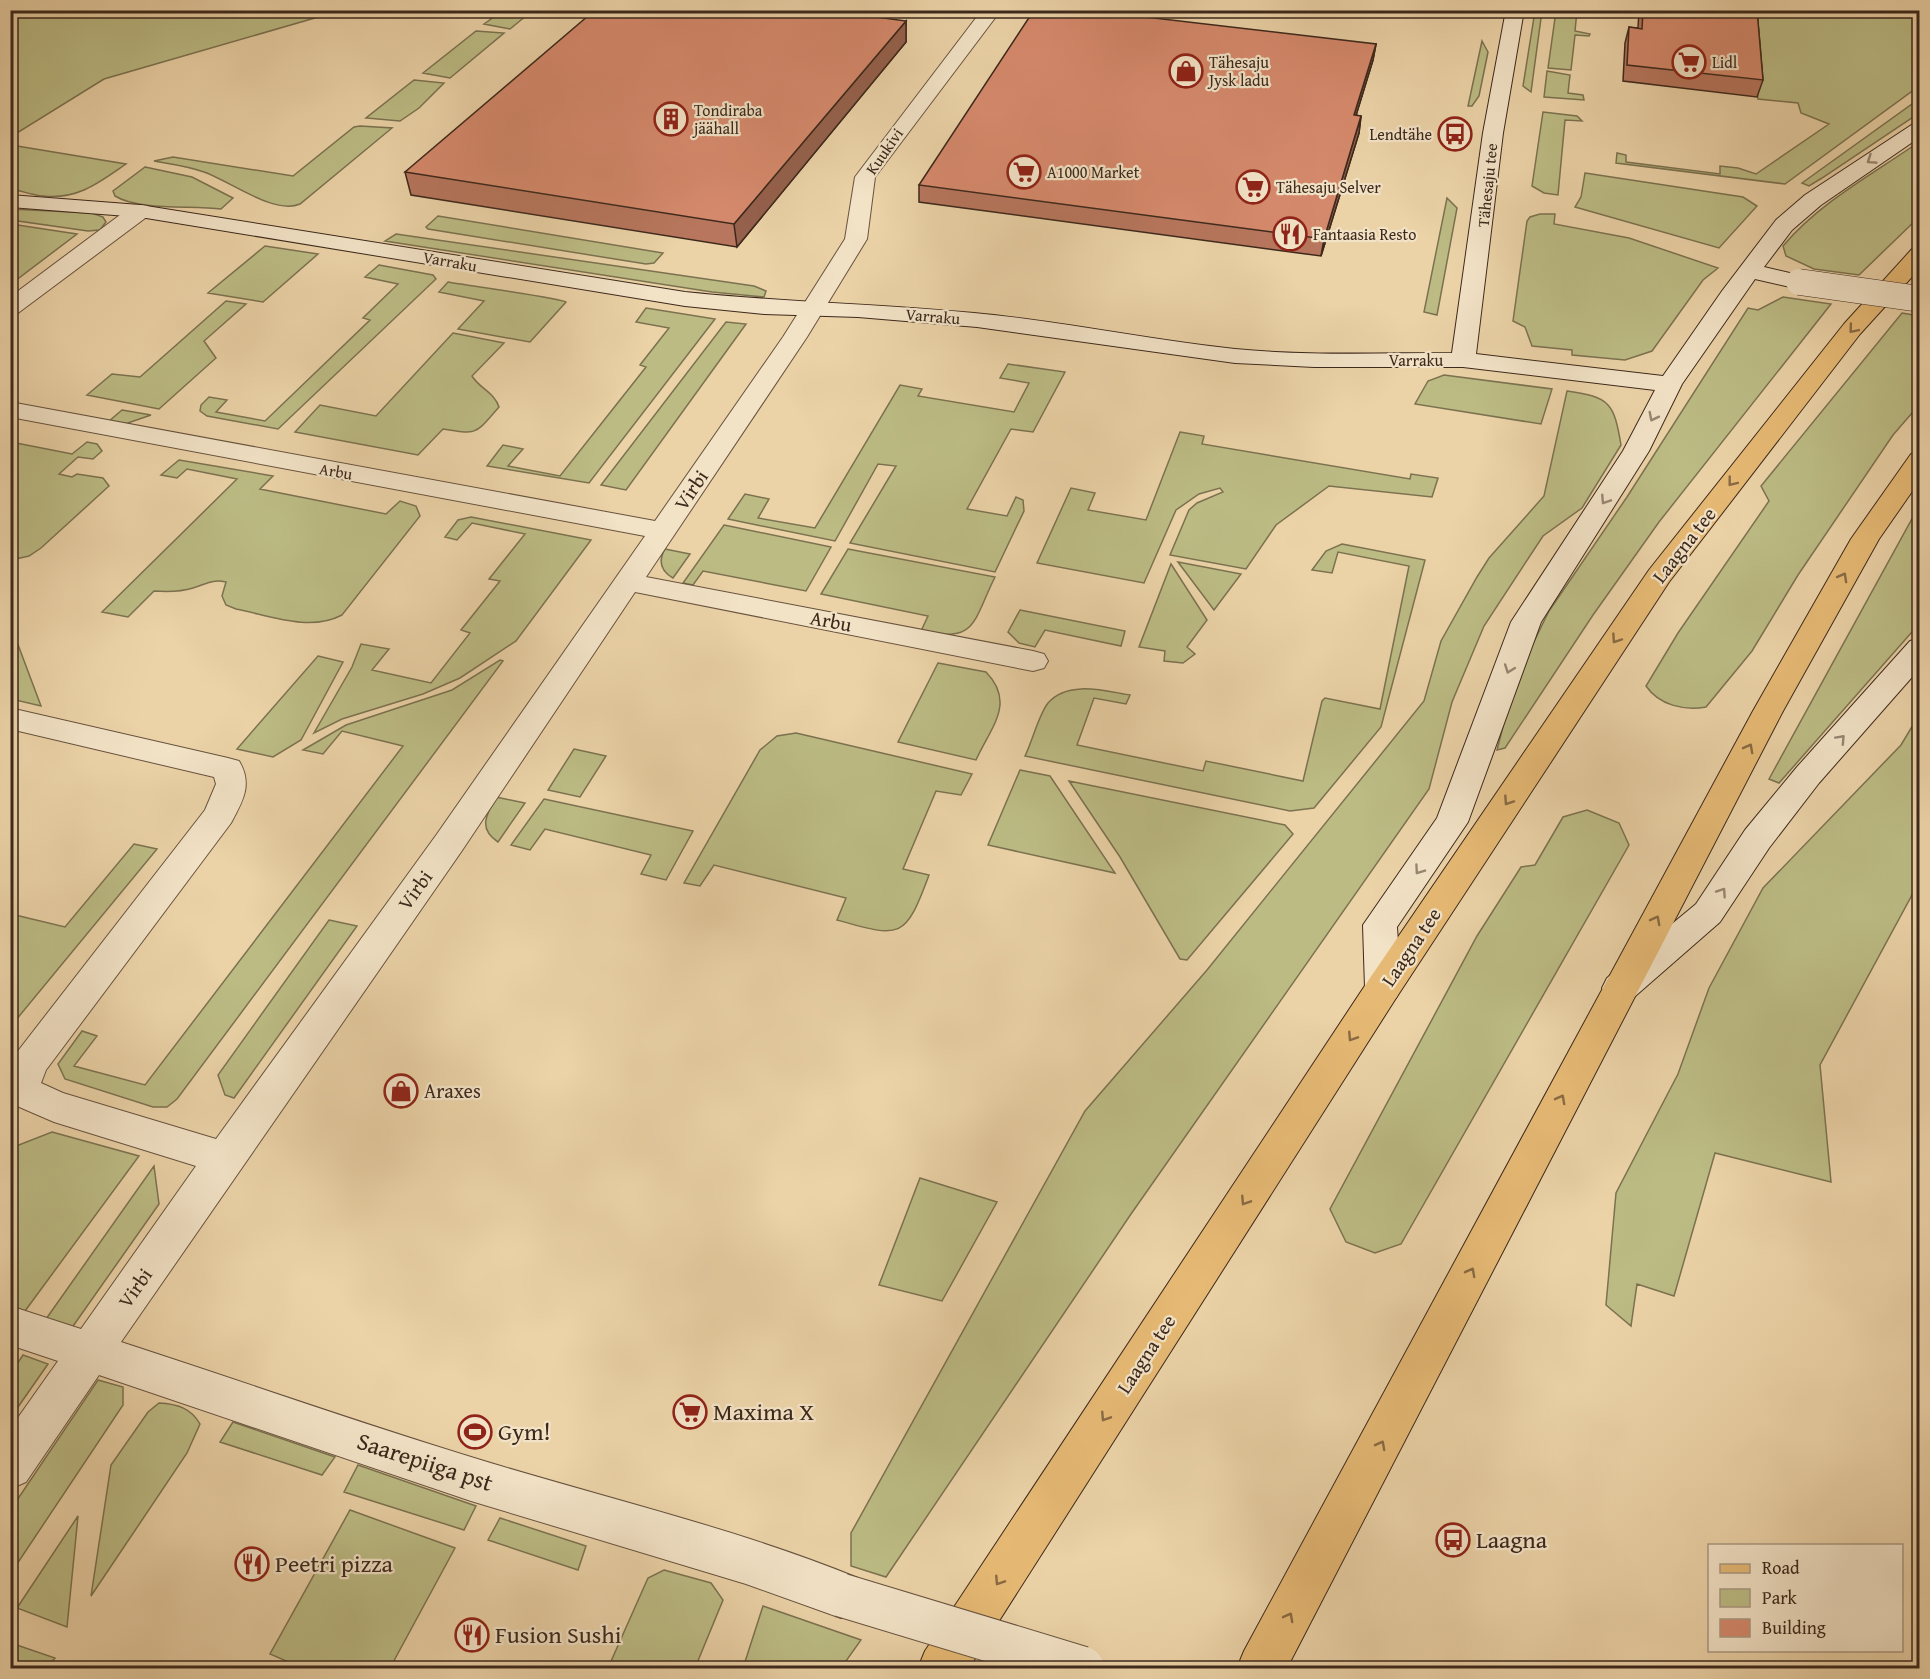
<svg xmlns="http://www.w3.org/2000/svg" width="1930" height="1679" font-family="'Gentium Book Plus',serif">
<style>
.green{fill:#bcbb84;stroke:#7c7250;stroke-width:1.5}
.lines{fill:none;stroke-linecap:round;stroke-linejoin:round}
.street-casing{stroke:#68533f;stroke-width:2}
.secondary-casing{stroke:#3d291c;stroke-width:2}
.primary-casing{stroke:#3d291c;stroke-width:2}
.street{fill:#f2e2c6;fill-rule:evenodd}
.secondary{fill:#f2e2c6;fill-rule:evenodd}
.primary{fill:#e6b974;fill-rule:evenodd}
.street-bridge-casing{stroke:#68533f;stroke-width:45;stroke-linecap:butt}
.secondary-bridge-casing{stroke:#3d291c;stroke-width:27;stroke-linecap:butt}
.street-bridge{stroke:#f2e2c6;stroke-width:43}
.secondary-bridge{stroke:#f2e2c6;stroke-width:26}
.wall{fill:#b7765d;stroke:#3d291c;stroke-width:1.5}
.shaded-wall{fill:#95604c;stroke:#3d291c;stroke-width:1.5}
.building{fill:#d5896c;stroke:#3d291c;stroke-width:1.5}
.oneway{stroke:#988671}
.oneway2{stroke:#896a44}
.labels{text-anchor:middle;stroke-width:4.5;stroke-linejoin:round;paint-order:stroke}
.far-poi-label{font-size:16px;fill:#3d291c;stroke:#f2e2c6;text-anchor:start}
.far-street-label{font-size:16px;fill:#3d291c;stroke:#f2e2c6}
.street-label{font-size:20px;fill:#3d291c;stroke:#f2e2c6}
.poi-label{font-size:20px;fill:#3d291c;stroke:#f2e2c6;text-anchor:start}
.near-poi-label{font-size:24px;fill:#3d291c;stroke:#f2e2c6;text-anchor:start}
.near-street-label{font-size:24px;fill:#3d291c;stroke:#f2e2c6}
</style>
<rect width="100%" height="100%" fill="#ebd2a7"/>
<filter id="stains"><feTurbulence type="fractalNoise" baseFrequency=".00333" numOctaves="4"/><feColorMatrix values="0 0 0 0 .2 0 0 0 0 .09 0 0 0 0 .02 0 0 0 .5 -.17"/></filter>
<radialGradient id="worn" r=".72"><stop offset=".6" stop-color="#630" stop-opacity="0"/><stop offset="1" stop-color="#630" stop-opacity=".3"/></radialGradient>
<path class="green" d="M 10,11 L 11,10 L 339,11 L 104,79 L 17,133 L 11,132 Z
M 502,11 L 502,10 L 532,11 L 510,29 L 484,24 Z
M 1535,11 L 1542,11 L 1531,92 L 1523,86 Z
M 1556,11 L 1577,11 L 1575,31 L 1590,34 L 1589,36 L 1575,35 L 1571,70 L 1548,68 Z
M 1751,11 L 1919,11 L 1919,86 L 1785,184 L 1616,163 L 1617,153 L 1626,155 L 1626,162 L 1720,174 L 1720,166 L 1738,168 L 1756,174 L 1829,124 L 1801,113 L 1798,103 L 1758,99 Z
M 476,31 L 504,33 L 450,78 L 423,73 Z
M 1482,41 L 1488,52 L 1479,96 L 1472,106 L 1468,106 Z
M 1547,71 L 1570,75 L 1568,93 L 1583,95 L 1584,100 L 1544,97 Z
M 414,80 L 444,83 L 419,108 L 400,121 L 366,118 Z
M 1919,99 L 1919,113 L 1822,178 L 1809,186 L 1802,183 Z
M 1543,112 L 1577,116 L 1582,121 L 1565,120 L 1558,195 L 1544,193 L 1532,186 Z
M 360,126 L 392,128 L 300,204 C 274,215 230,181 204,172 C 188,166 171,164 154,161 L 173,157 L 293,176 L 354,127 Z
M 1919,142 L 1919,217 L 1859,275 L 1814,269 L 1786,256 L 1783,246 C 1820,202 1873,174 1919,142 Z
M 11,145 L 126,164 C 100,182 78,200 43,196 C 32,195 22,191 11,189 Z
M 145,167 L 192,177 L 233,198 L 221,209 C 192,205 139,211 115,196 L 113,191 Z
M 1585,173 L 1743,197 L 1757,206 L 1719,248 L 1575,207 L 1581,197 Z
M 1447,198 L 1457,208 L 1437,315 L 1424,312 Z
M 10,209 L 92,213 L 103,217 L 106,222 L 100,230 L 88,231 L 11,220 Z
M 1540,214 L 1555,214 L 1554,224 L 1629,238 L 1718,268 L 1703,280 L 1652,351 L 1625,360 L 1572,355 L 1572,350 L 1532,346 L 1525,327 L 1513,321 L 1527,221 L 1530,217 Z
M 438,216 L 663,253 L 654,263 L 646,264 L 428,229 L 426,227 Z
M 11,224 L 77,234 L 11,284 Z
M 396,234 L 754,286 L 766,291 L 764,297 L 712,292 L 385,241 Z
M 265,246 L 318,254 L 263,302 L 208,293 Z
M 379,265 L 433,275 L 436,279 L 278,429 L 207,416 L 200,411 L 201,405 L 209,397 L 227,400 L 216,412 L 265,421 L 370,320 L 363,318 L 398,284 L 365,277 Z
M 448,282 C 464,285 561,298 566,302 L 530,342 L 458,329 L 484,301 L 439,292 Z
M 1783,297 L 1831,304 L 1659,522 L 1593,615 L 1505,748 L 1497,750 L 1508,707 L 1526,658 L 1549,611 L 1627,497 L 1748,308 L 1758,310 Z
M 226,301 L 246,304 L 204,341 L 216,358 L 159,409 L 87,395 L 112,374 L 140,377 Z
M 646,308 L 715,319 L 589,483 L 487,466 L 503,445 L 523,449 L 508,466 L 560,476 L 646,367 L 640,365 L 669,328 L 636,322 Z
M 1902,313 L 1919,316 L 1919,405 L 1893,435 L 1798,575 L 1752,651 L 1706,707 C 1684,711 1659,705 1646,686 L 1678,633 L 1769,501 L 1761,486 Z
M 726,322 L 746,324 L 626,490 L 601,485 Z
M 453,333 L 504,343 L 472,376 C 479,388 495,393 499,407 C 475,434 479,435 443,429 L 418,455 L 295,432 L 320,405 L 376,416 Z
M 1008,364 L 1065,372 L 1033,432 L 1011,429 L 967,509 L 1007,516 L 1016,497 L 1023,500 L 1024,511 L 995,572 L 850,543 L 896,466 L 878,464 L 835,541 L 728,519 L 745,494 L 769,499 L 758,518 L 815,528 L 900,385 L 922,389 L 918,396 L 1014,412 L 1029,383 L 1000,378 Z
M 1444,375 L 1552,389 L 1541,424 L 1415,404 L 1428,381 Z
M 1567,391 C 1610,397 1614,403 1621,445 L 1582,508 L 1543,536 L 1484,626 L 1452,702 L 1429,789 L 1131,1214 L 886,1577 L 851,1566 L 851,1533 L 1085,1111 L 1207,970 L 1424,701 L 1441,641 L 1477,577 L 1489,558 L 1544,496 Z
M 122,410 L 151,415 L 125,424 L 108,422 Z
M 1180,432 L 1204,436 L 1202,444 L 1410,479 L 1411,474 L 1438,478 L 1432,497 L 1329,486 L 1276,525 L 1246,569 L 1170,555 L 1189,510 L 1197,503 L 1223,492 L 1220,488 L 1199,494 L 1176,510 L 1144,583 L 1037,563 L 1071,488 L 1095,493 L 1088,510 L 1146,520 Z
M 11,442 L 72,454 L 87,442 L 97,444 L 102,451 L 93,459 L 78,457 L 59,474 L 72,477 L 77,474 L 103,478 L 109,486 L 41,548 L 29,556 L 11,560 Z
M 179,460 L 273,476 L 260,489 L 386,514 L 400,501 L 416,506 L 420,516 L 342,615 C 310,632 271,616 236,609 L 226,605 L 222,596 L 226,582 C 211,579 207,584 193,588 C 180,592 167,592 154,591 L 128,617 L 102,612 L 237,479 L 187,469 L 177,478 L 161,475 Z
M 1919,506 L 1919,624 L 1779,783 L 1769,779 Z
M 471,517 L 591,540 L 516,641 L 460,678 L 423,694 L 342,719 L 314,733 L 352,667 L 361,644 L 389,649 L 372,670 L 431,683 L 470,633 L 461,630 L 500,581 L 489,579 L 525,534 L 472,523 L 457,540 L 445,537 L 458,520 Z
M 724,525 L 831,547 L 806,591 L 703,571 L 693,585 L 683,583 Z
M 1342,544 L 1425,560 L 1381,727 L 1314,808 L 1290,811 L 1025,756 C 1032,742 1039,714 1048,703 C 1068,680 1105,691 1130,695 L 1126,704 L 1094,698 L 1077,745 L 1203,771 L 1206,761 L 1303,781 L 1322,701 L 1325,698 L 1380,709 L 1409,566 L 1338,552 L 1332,573 L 1312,570 L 1326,551 Z
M 665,549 L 690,554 L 673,578 C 661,571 658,561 665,549 Z
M 848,549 L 995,577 C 973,621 977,644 921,631 L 928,616 L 821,594 Z
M 1178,562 L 1241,574 L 1214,610 Z
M 1171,564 L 1207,620 L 1187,647 L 1195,654 L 1183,663 L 1164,661 L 1165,651 L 1139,647 Z
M 1020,610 L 1125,631 L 1121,646 L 1045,630 L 1035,647 L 1019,643 L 1008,632 Z
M 11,626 L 41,706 L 11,699 Z
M 318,656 L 343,662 L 301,740 L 273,757 L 237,749 Z
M 500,660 L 503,661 L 177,1099 L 167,1107 L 153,1107 L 65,1079 L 58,1064 L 82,1031 L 97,1036 L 74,1066 L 145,1085 L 403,746 L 342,731 L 323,754 L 303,750 L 346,725 L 452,690 Z
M 938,663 L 986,672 C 1016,703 991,727 976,760 L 898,742 Z
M 1919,715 L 1919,882 L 1820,1065 L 1831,1182 L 1715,1153 L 1674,1296 L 1637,1284 L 1631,1326 L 1606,1305 L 1616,1193 L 1678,1074 L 1709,988 L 1763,888 L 1901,745 Z
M 796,733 L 972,774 L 961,795 L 936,791 L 903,869 L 929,875 C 905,940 901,938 837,920 L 846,898 L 714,865 L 700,886 L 684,883 L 760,750 L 777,736 Z
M 574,749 L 606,756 L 580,797 L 548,790 Z
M 1020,770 L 1050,776 L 1115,873 L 988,845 Z
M 1069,781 L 1285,825 L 1293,834 L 1187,960 L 1180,959 L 1120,857 Z
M 496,797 L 525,803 L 498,842 C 478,829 486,815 496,797 Z
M 544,799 L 693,831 L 666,880 L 641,874 L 651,855 L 545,829 L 530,850 L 511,845 Z
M 1587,810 L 1619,823 L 1629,845 L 1401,1244 L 1375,1253 L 1346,1242 L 1330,1209 L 1477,936 L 1521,867 L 1535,865 L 1563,817 Z
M 134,844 L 157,849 L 11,1026 L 11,914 L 65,927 Z
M 329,920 L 357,926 L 234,1098 L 225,1095 L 218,1075 Z
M 52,1132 L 139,1156 L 25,1311 L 11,1306 L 11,1148 Z
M 154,1166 L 159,1204 L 71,1329 L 46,1319 Z
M 920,1178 L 997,1202 L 942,1301 L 879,1285 Z
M 23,1355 L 48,1364 L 11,1417 L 11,1373 Z
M 98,1380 L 123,1387 L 123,1405 L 11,1573 L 11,1509 Z
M 159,1403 C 177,1404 191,1408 200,1424 L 187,1453 L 91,1596 L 111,1465 L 148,1412 Z
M 233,1422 L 335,1457 L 322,1475 L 220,1442 Z
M 358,1465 L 476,1506 L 464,1530 L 344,1492 Z
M 350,1510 L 455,1548 L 390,1668 L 302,1668 L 270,1654 Z
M 78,1516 L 67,1627 L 17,1608 Z
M 500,1518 L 586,1546 L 578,1570 L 488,1540 Z
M 664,1570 L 711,1583 L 723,1600 L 695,1668 L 608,1668 L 648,1578 Z
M 763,1606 L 861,1640 L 841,1668 L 743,1668 Z
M 11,1643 L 55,1658 L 46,1668 L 11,1668 Z"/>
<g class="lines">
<defs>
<path id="street" d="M 982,10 L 1001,10 L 875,177 L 867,239 L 807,337 L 646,577 L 1033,651 L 1044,654 L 1048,661 L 1044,668 L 1033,671 L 635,592 L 461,852 L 121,1342 C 238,1380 354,1421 471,1457 C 600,1497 733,1527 858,1578 L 864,1595 L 858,1612 L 841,1618 L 746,1584 L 471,1501 L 99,1375 L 26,1482 L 10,1489 L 10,1429 L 58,1361 L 10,1345 L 10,1306 L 81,1329 L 196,1166 L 54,1122 L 10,1103 L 10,1067 L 18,1051 L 205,810 L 216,784 L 214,777 L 10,729 L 10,708 L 228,758 L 239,761 C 253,784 243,801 231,823 L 46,1070 L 41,1083 L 63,1093 L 216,1139 L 437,834 L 645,536 L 10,417 L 10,402 L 655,521 L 783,337 L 845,239 L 855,177 Z
M 140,205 L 148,206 L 151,211 L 148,216 L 18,313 L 10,315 L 10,297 L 132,206 Z"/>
<path id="secondary" d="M 1506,10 L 1524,10 L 1503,133 L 1476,354 L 1663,376 L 1722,291 L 1776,220 L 1805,195 L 1913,124 L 1920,122 L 1920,137 L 1821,205 L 1792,230 L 1764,267 L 1807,277 L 1810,282 L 1807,287 L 1799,289 L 1755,279 L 1682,384 L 1649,451 L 1541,622 L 1468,822 L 1397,927 L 1401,988 L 1396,998 L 1383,1002 L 1370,998 L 1365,988 L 1363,925 L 1437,818 L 1511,622 L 1623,451 L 1655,390 L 1463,367 L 1314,367 L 1235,363 L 977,327 L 858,317 L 764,314 L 685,306 L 140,217 L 10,207 L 10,195 L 140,205 L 685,292 C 781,302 878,304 974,313 C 1062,321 1148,340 1235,349 C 1307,356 1380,353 1452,353 L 1483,133 Z
M 1920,638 L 1920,668 L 1819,783 L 1769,848 L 1720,922 L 1633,998 L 1620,1002 L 1607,998 L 1602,988 L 1607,978 L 1696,904 L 1745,830 L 1797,767 L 1910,641 Z"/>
<path id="primary" d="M 1920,247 L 1920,268 L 1860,334 L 1669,582 L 1396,998 L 969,1668 L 918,1668 L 925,1651 L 1370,978 L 1649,570 L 1844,324 L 1912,249 Z
M 1920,452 L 1920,480 L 1879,539 L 1783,711 L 1287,1668 L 1237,1668 L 1244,1651 L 1753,711 L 1851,539 L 1911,454 Z"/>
</defs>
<use href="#street" class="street-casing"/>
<use href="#secondary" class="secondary-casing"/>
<use href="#primary" class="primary-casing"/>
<use href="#street" class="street"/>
<use href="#secondary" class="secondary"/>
<use href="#primary" class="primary"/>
<defs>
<path id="street-bridge" d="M 841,1595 L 1082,1668"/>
<path id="secondary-bridge" d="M 1799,282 L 1920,299"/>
</defs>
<use href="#street-bridge" class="street-bridge-casing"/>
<use href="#secondary-bridge" class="secondary-bridge-casing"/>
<use href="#street-bridge" class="street-bridge"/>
<use href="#secondary-bridge" class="secondary-bridge"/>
</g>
<path class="wall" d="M 1639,10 L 1757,10 L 1763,80 L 1757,97 L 1623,81 L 1625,43 L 1629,27 L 1638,28 Z
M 906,21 L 906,42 L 737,247 L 411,195 L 405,172 Z
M 1376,44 L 1373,60 L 1356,115 L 1361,116 L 1359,133 L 1321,256 L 919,202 L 919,185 Z"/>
<path class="shaded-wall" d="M 906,21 L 906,42 L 737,247 L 734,224 Z
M 1376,44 L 1373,60 L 1351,132 L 1354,115 Z
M 1361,116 L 1359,133 L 1321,256 L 1324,239 Z"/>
<path class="building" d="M 595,10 L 825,10 L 906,21 L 734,224 L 405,172 Z
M 1034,10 L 1085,10 L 1376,44 L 1354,115 L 1361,116 L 1324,239 L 919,185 Z
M 1643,10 L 1757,10 L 1763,80 L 1627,65 L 1629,27 L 1642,29 Z"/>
<defs><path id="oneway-chevron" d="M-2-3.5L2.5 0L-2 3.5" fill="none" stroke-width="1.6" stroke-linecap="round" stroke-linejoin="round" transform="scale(1.5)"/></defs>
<g class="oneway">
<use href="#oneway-chevron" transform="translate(1871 160) rotate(146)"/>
<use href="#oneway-chevron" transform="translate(1653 417) rotate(117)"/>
<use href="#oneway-chevron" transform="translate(1605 500) rotate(123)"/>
<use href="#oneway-chevron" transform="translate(1509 669) rotate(110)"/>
<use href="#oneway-chevron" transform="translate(1841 739) rotate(-47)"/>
<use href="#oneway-chevron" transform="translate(1419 870) rotate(125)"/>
<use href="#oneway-chevron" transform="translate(1722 892) rotate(-56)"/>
</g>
<g class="oneway2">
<use href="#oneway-chevron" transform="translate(1853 329) rotate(130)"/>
<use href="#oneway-chevron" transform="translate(1732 482) rotate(128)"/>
<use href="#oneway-chevron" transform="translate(1843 577) rotate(-61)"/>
<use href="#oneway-chevron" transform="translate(1616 639) rotate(124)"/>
<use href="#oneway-chevron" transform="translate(1749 748) rotate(-62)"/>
<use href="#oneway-chevron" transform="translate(1508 801) rotate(124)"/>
<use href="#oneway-chevron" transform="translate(1656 920) rotate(-62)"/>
<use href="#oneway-chevron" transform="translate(1352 1037) rotate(123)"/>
<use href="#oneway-chevron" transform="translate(1561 1099) rotate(-62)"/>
<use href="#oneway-chevron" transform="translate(1245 1201) rotate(123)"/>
<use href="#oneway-chevron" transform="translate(1471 1272) rotate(-62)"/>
<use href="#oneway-chevron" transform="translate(1105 1417) rotate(123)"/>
<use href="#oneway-chevron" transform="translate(1381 1445) rotate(-62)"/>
<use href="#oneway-chevron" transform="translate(999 1581) rotate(123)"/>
<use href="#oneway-chevron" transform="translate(1289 1617) rotate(-62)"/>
</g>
<defs>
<symbol id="supermarket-ring" viewBox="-11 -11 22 22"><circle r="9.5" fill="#f2e2c6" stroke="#8f2418" stroke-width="1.5"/><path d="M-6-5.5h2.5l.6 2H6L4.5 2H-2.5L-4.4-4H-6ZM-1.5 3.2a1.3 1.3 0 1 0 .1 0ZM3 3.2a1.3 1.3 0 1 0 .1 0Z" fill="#8f2418"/></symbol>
<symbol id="shop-ring" viewBox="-11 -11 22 22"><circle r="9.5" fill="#f2e2c6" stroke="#8f2418" stroke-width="1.5"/><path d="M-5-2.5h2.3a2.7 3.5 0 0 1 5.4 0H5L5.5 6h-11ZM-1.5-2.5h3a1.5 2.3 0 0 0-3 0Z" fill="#8f2418"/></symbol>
<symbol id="building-ring" viewBox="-11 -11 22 22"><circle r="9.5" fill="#f2e2c6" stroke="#8f2418" stroke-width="1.5"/><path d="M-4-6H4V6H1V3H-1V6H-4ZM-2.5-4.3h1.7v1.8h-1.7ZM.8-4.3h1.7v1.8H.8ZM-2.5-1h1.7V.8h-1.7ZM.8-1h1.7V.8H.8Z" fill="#8f2418"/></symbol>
<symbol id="bus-ring" viewBox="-11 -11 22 22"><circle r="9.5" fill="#f2e2c6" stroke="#8f2418" stroke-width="1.5"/><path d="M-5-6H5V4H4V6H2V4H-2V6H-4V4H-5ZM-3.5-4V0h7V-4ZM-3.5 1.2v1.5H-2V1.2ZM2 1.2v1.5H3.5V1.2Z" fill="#8f2418"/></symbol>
<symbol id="restaurant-ring" viewBox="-11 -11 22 22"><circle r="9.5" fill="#f2e2c6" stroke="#8f2418" stroke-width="1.5"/><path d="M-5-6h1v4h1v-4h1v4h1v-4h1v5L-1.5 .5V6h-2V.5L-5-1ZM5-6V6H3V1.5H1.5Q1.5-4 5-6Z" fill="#8f2418"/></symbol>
<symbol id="stadium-ring" viewBox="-11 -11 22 22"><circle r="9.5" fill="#f2e2c6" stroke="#8f2418" stroke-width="1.5"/><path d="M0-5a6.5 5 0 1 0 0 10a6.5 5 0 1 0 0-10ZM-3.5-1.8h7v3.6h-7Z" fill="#8f2418"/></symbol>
</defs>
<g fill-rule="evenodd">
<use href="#supermarket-ring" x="1670" y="43" width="38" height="38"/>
<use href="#shop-ring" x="1167" y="52" width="38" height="38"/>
<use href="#building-ring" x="652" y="100" width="38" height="38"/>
<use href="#bus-ring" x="1436" y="115" width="38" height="38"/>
<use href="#supermarket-ring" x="1005" y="153" width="38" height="38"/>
<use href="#supermarket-ring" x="1234" y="168" width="38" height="38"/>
<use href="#restaurant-ring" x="1271" y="215" width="38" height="38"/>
<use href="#shop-ring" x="382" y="1072" width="38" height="38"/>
<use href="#supermarket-ring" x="671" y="1393" width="38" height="38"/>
<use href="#stadium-ring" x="456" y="1413" width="38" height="38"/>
<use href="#bus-ring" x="1434" y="1521" width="38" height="38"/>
<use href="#restaurant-ring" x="233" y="1545" width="38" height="38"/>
<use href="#restaurant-ring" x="453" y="1616" width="38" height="38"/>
</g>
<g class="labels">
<g class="far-poi-label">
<text x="1209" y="68">Tähesaju<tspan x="1209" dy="18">Jysk ladu</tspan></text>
<text x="1712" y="68">Lidl</text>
<text x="694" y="116">Tondiraba<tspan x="694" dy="18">jäähall</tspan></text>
<text x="1432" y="140" text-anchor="end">Lendtähe</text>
<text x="1047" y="178">A1000 Market</text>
<text x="1276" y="193">Tähesaju Selver</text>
<text x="1313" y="240">Fantaasia Resto</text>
</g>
<g class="far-street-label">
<text transform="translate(884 151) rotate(-55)" y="6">Kuukivi</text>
<text transform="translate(1487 185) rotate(-84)" y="6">Tähesaju tee</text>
<text transform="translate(450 261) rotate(10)" y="6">Varraku</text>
<text transform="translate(933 316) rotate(5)" y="6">Varraku</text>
<text x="1416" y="366">Varraku</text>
<text transform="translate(336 471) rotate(10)" y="6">Arbu</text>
</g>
<g class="street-label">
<text transform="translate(691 490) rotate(-56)" y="7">Virbi</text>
<text transform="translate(1684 545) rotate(-52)" y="7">Laagna tee</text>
<text transform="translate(831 621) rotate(11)" y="7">Arbu</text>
<text transform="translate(415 890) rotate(-54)" y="7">Virbi</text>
<text transform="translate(1411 947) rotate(-56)" y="7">Laagna tee</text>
<text transform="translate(135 1288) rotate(-55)" y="7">Virbi</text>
<text transform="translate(1146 1354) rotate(-57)" y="7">Laagna tee</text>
</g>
<g class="poi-label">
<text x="424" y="1098">Araxes</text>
</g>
<g class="near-poi-label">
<text x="713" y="1420">Maxima X</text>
<text x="498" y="1440">Gym!</text>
<text x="1476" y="1548">Laagna</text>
<text x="275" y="1572">Peetri pizza</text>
<text x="495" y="1643">Fusion Sushi</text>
</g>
<g class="near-street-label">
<text transform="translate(425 1462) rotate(18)" y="8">Saarepiiga pst</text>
</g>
</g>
<rect width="1930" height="1679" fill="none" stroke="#ebd2a7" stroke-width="36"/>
<rect x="12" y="12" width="1906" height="1655" fill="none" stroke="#3d291c" stroke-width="3"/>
<rect x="18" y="18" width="1894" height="1643" fill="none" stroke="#3d291c" stroke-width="1.5"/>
<rect x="1708" y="1544" width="195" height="108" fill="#f2e2c6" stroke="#aa9882" stroke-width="1.5"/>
<rect x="1720" y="1564" width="30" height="9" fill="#e6b974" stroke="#aa9882" stroke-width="1.5"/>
<text x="1762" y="1574" font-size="18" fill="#3d291c">Road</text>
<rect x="1720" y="1589" width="30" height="18" fill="#bcbb84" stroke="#aa9882" stroke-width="1.5"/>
<text x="1762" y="1604" font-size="18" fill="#3d291c">Park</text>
<rect x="1720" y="1619" width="30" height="18" fill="#d5896c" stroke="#aa9882" stroke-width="1.5"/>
<text x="1762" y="1634" font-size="18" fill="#3d291c">Building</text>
<rect width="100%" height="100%" filter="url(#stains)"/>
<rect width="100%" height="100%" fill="url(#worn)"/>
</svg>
